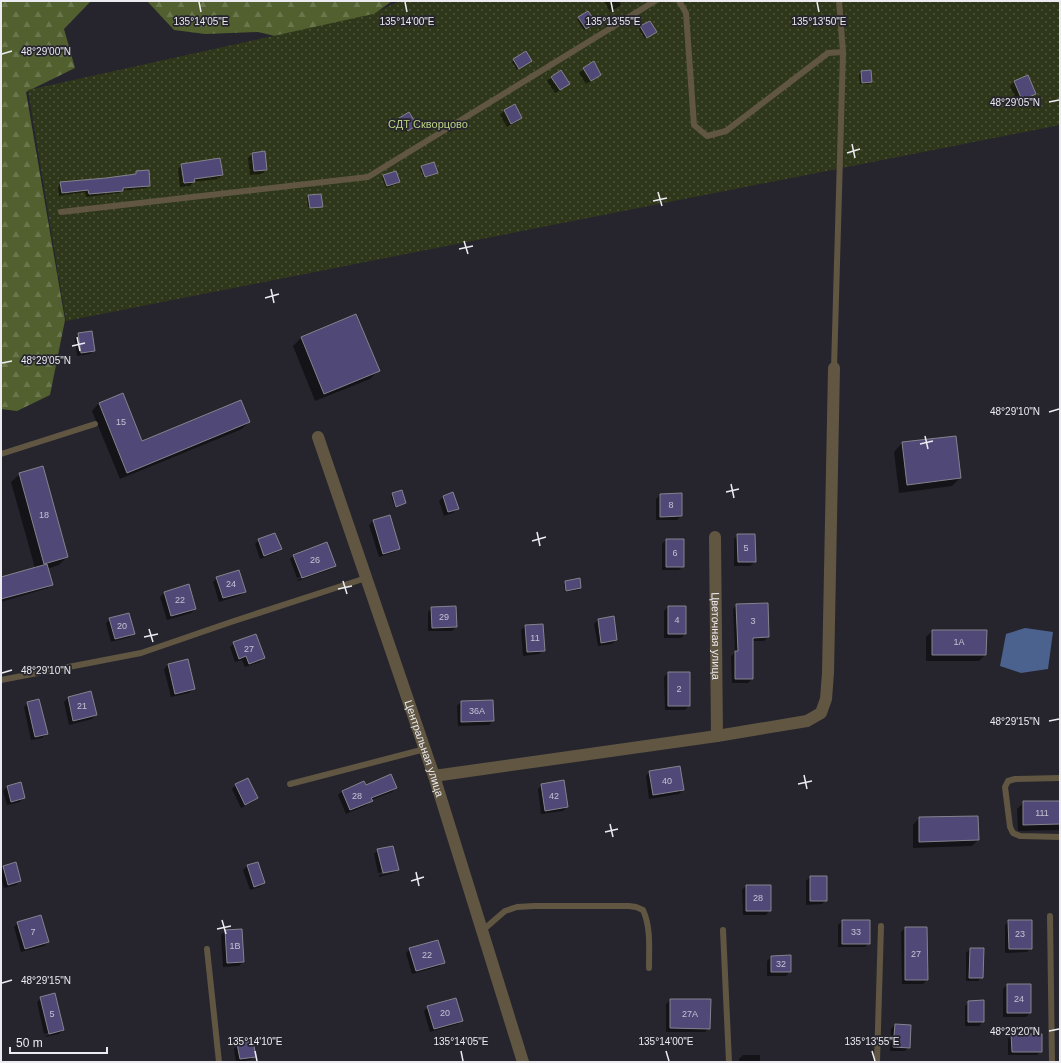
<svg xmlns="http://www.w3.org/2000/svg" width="1061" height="1063" font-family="Helvetica,sans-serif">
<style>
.forest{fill:url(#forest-firs)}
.park{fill:url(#park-dots)}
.water{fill:#4a628d}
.shadow{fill:#0007}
.building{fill:#504977;stroke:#84838d}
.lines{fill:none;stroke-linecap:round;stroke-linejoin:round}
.service{stroke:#605642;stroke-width:6}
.minor{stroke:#605642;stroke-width:12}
.ticks{fill:none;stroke:#ecebf1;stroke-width:1.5}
.labels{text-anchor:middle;stroke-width:3.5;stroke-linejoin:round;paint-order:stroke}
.number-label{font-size:9px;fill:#c5c2d2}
.park-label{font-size:11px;fill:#bad284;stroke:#26252d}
.street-label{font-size:11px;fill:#ecebf1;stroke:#26252d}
.ticks-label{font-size:10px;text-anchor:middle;fill:#ecebf1;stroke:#26252d;stroke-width:3.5;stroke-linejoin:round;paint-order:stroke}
</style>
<defs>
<pattern id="forest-firs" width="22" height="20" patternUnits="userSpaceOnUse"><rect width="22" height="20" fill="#51602e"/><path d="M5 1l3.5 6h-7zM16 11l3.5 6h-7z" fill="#6a774d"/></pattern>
<pattern id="park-dots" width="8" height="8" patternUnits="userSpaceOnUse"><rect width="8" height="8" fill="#2f371a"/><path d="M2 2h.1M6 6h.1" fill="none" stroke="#4d543c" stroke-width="1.8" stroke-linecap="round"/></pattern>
</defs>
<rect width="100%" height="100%" fill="#26252d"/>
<path class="forest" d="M 1,1 L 91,1 L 64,29 L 75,68 L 26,92 L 65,320 L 50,395 L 17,411 L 1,409 Z
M 147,1 L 392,1 L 377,12 L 360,48 L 292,40 L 258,32 L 205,34 L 174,30 Z"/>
<path class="park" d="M 399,1 L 1060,1 L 1060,125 L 66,321 L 28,90 L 373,14 Z"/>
<path class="water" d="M 1025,628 L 1053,632 L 1048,669 L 1021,673 L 1000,666 L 1006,634 Z"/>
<path class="shadow" d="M 604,1 L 619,1 L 621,5 L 610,12 Z
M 579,18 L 593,25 L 584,30 L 577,19 Z
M 641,27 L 654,34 L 645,39 L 639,29 Z
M 526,53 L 529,62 L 517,70 L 512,62 Z
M 593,63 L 600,74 L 596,78 L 586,84 L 579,73 L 583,69 Z
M 861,72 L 871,82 L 869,84 L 860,84 L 859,74 Z
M 1027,76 L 1034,94 L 1030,98 L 1018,103 L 1010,86 L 1014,82 Z
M 551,77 L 568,84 L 564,88 L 555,93 L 547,81 Z
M 504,111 L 521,118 L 517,122 L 507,127 L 500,115 Z
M 408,113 L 414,126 L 406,132 L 398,121 Z
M 252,154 L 266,170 L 262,174 L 250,175 L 248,158 Z
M 182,165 L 222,175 L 218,179 L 193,182 L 190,186 L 180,187 L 178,169 Z
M 422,167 L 436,172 L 435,174 L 424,178 L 420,169 Z
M 137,172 L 149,185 L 146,188 L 122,191 L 119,193 L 86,197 L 85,192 L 59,196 L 58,186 L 61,183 L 133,175 Z
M 384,176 L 399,182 L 397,184 L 386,188 L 382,177 Z
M 309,196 L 321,206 L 308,207 L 307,198 Z
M 356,315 L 379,370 L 370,379 L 315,401 L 293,346 L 301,338 Z
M 79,334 L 94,350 L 90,354 L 77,356 L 75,338 Z
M 99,403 L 142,442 L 249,422 L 242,429 L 120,479 L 92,411 Z
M 902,443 L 960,478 L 952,486 L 899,493 L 894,452 Z
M 20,474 L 67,557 L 59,565 L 47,569 L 52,584 L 48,588 L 1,602 L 1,578 L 35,568 L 11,482 Z
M 392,494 L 405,503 L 403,505 L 395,508 L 391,496 Z
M 681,494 L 681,516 L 677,520 L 656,520 L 656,499 L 660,495 Z
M 443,497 L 458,509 L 453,513 L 444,516 L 439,501 Z
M 389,516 L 399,548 L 395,552 L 379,557 L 369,525 L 373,521 Z
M 738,535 L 755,562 L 750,566 L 734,566 L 734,539 Z
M 259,540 L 280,549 L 276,553 L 260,559 L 255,544 Z
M 666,540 L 683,566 L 679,570 L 662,570 L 662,544 Z
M 294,555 L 335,565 L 331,569 L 298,581 L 297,580 L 331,568 L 331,566 L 297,578 L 290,559 Z
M 217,578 L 245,591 L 241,595 L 219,602 L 213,582 Z
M 566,582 L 580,588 L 579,590 L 565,592 L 564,584 Z
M 188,585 L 195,609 L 191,613 L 167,620 L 160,597 L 164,593 Z
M 737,605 L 768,637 L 764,641 L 752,641 L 752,679 L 748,683 L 732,683 L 731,656 L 735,653 L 733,609 Z
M 668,607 L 685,634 L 681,638 L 664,638 L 664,611 Z
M 432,608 L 456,627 L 452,631 L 428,631 L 428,612 Z
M 613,618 L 616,640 L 612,644 L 598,646 L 594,624 L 598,620 Z
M 110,619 L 134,633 L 130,637 L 111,642 L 106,623 Z
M 525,626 L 544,650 L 539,654 L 523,656 L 521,630 Z
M 932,631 L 985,655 L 979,661 L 926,661 L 926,637 Z
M 234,643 L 264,658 L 260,662 L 245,667 L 242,660 L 235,662 L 230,647 Z
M 187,660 L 194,689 L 189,693 L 171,697 L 164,669 L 168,665 Z
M 668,673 L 689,706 L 685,710 L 665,710 L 664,677 Z
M 91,693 L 96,715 L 92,719 L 69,725 L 64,702 L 68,698 Z
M 492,701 L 493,721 L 489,725 L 458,726 L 457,706 L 461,702 Z
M 28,703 L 46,734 L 42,738 L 31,740 L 24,707 Z
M 650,772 L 683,790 L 679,794 L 649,799 L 646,776 Z
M 248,779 L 257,798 L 253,802 L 241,808 L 232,789 L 236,785 Z
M 542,785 L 567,807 L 563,811 L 541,814 L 538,789 Z
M 365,786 L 396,788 L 392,792 L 371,800 L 367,805 L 346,814 L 338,795 L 342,791 Z
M 7,787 L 24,797 L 20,802 L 7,805 L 3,791 Z
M 1024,802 L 1060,802 L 1060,830 L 1018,831 L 1017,809 Z
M 919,818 L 978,840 L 972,846 L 913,848 L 913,825 Z
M 378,850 L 398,869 L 394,873 L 379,877 L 379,875 L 394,872 L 394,870 L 378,873 L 374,854 Z
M 257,863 L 264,883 L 260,887 L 250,890 L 243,870 L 247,866 Z
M 3,867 L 20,881 L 16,885 L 4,888 L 1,877 L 1,869 Z
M 810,877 L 826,900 L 822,904 L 806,905 L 806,881 Z
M 746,886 L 770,910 L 766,915 L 743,915 L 742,890 Z
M 842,921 L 869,921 L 869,943 L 865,947 L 838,947 L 838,925 Z
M 1009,921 L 1031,948 L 1027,952 L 1005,953 L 1005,925 Z
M 18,923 L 48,942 L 44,946 L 21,952 L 14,927 Z
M 905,928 L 927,980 L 923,984 L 902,984 L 901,932 Z
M 225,931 L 243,962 L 239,966 L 223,967 L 221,935 Z
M 410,949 L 444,962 L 440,966 L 412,974 L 406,953 Z
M 970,949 L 982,977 L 978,981 L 966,981 L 966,953 Z
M 771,957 L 790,971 L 786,976 L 767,976 L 767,961 Z
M 1007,985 L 1030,1013 L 1026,1017 L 1003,1017 L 1003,989 Z
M 41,998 L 63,1030 L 59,1034 L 45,1037 L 45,1036 L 59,1032 L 59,1030 L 44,1034 L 37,1002 Z
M 670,1000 L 709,1028 L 705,1032 L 666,1032 L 666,1004 Z
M 969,1002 L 983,1022 L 979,1026 L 965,1026 L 965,1006 Z
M 428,1007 L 462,1020 L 458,1024 L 430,1032 L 424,1011 Z
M 895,1025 L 909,1047 L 905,1051 L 890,1051 L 891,1029 Z
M 1012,1035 L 1041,1051 L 1037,1055 L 1008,1055 L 1008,1039 Z
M 238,1045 L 254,1056 L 250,1060 L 236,1062 L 234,1049 Z
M 743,1055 L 760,1055 L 760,1062 L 739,1062 L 739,1059 Z"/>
<path class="building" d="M 588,11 L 596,23 L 586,29 L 578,17 Z
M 650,21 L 657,32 L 647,38 L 640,26 Z
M 526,51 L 532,61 L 519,69 L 513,59 Z
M 594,61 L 601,75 L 591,81 L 583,68 Z
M 561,70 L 570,84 L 560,90 L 551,77 Z
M 871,70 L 872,82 L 862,83 L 861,71 Z
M 1028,75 L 1036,94 L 1022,100 L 1014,81 Z
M 515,104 L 522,118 L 511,124 L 504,110 Z
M 409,112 L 417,125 L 408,131 L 399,118 Z
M 265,151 L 267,170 L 254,171 L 252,153 Z
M 220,158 L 223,175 L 194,179 L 195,182 L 184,183 L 181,164 Z
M 434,162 L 438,173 L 425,177 L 421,166 Z
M 149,170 L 150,186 L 123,188 L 123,191 L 89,194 L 88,190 L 62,193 L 60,182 L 106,178 L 136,174 L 136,171 Z
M 396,171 L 400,182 L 387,186 L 383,175 Z
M 321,194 L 323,207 L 310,208 L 308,195 Z
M 356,314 L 380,371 L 324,394 L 301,337 Z
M 92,331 L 95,351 L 81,353 L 78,333 Z
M 123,393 L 142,441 L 241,400 L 250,422 L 127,473 L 99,403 Z
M 956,436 L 961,478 L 907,485 L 902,442 Z
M 43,466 L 68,557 L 44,564 L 19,473 Z
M 402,490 L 406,503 L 396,507 L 392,493 Z
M 453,492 L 459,509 L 448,512 L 443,496 Z
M 682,493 L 682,516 L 660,517 L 660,494 Z
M 390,515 L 400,549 L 383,554 L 373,520 Z
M 275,533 L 282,549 L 264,556 L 258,539 Z
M 737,534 L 755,534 L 756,562 L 738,562 Z
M 666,539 L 684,539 L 684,567 L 666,567 Z
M 327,542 L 336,566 L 302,578 L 293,555 Z
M 47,564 L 53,585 L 1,599 L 1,577 Z
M 239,570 L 246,592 L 223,598 L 216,577 Z
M 580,578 L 581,588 L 566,591 L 565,581 Z
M 189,584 L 196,609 L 171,616 L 164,592 Z
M 768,603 L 769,637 L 753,638 L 753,679 L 735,679 L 735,651 L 738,651 L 736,604 Z
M 456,606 L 457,627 L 432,628 L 431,607 Z
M 668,606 L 686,606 L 686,634 L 668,634 Z
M 129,613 L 135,634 L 115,639 L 109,618 Z
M 614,616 L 617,640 L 601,643 L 598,619 Z
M 543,624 L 545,651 L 527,652 L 525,625 Z
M 932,630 L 987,630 L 986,655 L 932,655 Z
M 256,634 L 265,658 L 249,664 L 246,656 L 239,659 L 233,642 Z
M 188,659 L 195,689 L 175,694 L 168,664 Z
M 668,672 L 690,672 L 690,706 L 668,706 Z
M 91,691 L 97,715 L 73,721 L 68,697 Z
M 39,699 L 48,734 L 35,737 L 27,702 Z
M 493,700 L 494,721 L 461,722 L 461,701 Z
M 680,766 L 684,790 L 653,795 L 649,771 Z
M 391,774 L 397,788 L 371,798 L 373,801 L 350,810 L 342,791 L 364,781 L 366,785 Z
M 248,778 L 258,798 L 245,805 L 235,784 Z
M 564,780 L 568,807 L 545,811 L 541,784 Z
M 21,782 L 25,798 L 11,802 L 7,786 Z
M 1023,801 L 1060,801 L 1060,824 L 1023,825 Z
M 978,816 L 979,840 L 919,842 L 919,817 Z
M 393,846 L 399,870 L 383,873 L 377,849 Z
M 16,862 L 21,881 L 8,885 L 3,866 Z
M 258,862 L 265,883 L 254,887 L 247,865 Z
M 810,876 L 827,876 L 827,901 L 810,901 Z
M 746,885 L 771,885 L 771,911 L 746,911 Z
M 41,915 L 49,942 L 25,949 L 17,922 Z
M 842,920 L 870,920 L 870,944 L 842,944 Z
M 1008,920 L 1032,920 L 1032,949 L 1009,949 Z
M 905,927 L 927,927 L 928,980 L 905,980 Z
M 242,929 L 244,962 L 227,963 L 225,930 Z
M 438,940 L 445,963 L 416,971 L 409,948 Z
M 970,948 L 984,948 L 983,978 L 969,978 Z
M 791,955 L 791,972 L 771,972 L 771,956 Z
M 1007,984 L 1031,984 L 1031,1013 L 1007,1013 Z
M 55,993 L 64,1030 L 49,1034 L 40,997 Z
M 456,998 L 463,1021 L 434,1029 L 427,1006 Z
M 670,999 L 711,999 L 710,1029 L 670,1028 Z
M 984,1000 L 984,1022 L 968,1022 L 968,1001 Z
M 895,1024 L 911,1025 L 910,1048 L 893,1047 Z
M 1011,1034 L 1042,1034 L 1042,1052 L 1012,1052 Z
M 253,1041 L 256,1057 L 240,1059 L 237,1044 Z"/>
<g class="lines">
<path class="service" d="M 679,1 L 686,13 L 694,125 L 707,136 L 726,131 L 828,53 L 843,52
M 61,212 L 368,177 L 655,1
M 834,368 L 843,52 L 839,1
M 1,454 L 95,424
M 1,680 L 141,653 L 231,622 L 366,578
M 1060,778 L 1015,779 L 1008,781 L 1005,787 L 1010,827 L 1013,833 L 1020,836 L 1060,837
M 290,784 L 425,749
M 1050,916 L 1052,1062
M 483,930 L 505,911 L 517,907 L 534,906 L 629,906 L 636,907 L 643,910 C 651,927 649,949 649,968
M 723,930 L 729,1062
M 207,949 L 219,1062
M 877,1062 L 881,926"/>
<g class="minor">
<path id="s1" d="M 318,437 L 434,776 L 523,1062"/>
<path id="s2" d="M 715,537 L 717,736"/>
<path d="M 434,776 L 717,736 L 807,721 L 821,713 L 826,699 L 828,673 L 834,368"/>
</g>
</g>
<path class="ticks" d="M 199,2 L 201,12M 405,2 L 407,12M 611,2 L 613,12M 817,2 L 819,12M 2,54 L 12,51M 1049,102 L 1059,100M 852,144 L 855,158M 847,153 L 860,149M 658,192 L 662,206M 653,201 L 667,198M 464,241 L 468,254M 459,249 L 473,246M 271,289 L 274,303M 265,298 L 279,294M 77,337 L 80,351M 72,346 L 85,343M 2,363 L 12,361M 1049,412 L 1059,409M 925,436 L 928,449M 920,444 L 933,441M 731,484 L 734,498M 726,492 L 739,489M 537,532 L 540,546M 532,541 L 546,537M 343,581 L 347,594M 338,589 L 352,586M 149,629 L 153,642M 144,637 L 158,634M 2,673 L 12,670M 1049,721 L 1059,719M 804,775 L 807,789M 798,784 L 812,781M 610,824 L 613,837M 605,832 L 618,829M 416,872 L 419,886M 411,881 L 424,877M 222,920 L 226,934M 217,929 L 231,926M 2,983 L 12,980M 1049,1031 L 1059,1029M 255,1051 L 257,1061M 461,1051 L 463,1061M 666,1051 L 669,1061M 872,1051 L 875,1061"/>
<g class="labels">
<g class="number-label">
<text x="121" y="425">15</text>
<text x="671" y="508">8</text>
<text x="44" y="518">18</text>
<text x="746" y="551">5</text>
<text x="675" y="556">6</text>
<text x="315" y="563">26</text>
<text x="231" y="587">24</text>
<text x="180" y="603">22</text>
<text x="444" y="620">29</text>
<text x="677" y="623">4</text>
<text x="753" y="624">3</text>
<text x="122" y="629">20</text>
<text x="535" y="641">11</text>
<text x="959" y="645">1А</text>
<text x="249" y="652">27</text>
<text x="679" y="692">2</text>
<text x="82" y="709">21</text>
<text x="477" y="714">36А</text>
<text x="667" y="784">40</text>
<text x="357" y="799">28</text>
<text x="554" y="799">42</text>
<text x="1042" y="816">111</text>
<text x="758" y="901">28</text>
<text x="33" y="935">7</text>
<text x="856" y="935">33</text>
<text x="1020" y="937">23</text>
<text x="235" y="949">1В</text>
<text x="916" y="957">27</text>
<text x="427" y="958">22</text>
<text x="781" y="967">32</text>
<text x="1019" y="1002">24</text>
<text x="445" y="1016">20</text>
<text x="52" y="1017">5</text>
<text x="690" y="1017">27А</text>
</g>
<g class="park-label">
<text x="428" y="128">СДТ Скворцово</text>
</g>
<g class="street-label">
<text dy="4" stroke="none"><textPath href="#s2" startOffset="99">Цветочная улица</textPath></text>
<text dy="4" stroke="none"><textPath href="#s1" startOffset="329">Центральная улица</textPath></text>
</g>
</g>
<g class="ticks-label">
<text x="201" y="25">135°14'05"E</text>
<text x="407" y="25">135°14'00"E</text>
<text x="613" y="25">135°13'55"E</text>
<text x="819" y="25">135°13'50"E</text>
<text x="46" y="55">48°29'00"N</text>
<text x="1015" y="106">48°29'05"N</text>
<text x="46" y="364">48°29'05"N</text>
<text x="1015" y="415">48°29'10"N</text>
<text x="46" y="674">48°29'10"N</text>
<text x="1015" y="725">48°29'15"N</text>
<text x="46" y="984">48°29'15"N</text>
<text x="1015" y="1035">48°29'20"N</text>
<text x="255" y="1045">135°14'10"E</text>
<text x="461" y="1045">135°14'05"E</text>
<text x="666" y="1045">135°14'00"E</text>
<text x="872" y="1045">135°13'55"E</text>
</g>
<rect width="1061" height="1063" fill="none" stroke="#ecebf1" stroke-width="4"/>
<path d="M10 1047v6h97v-6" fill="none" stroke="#ecebf1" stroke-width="2"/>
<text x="16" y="1047" font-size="12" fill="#ecebf1" stroke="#26252d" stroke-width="3" paint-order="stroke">50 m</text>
</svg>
